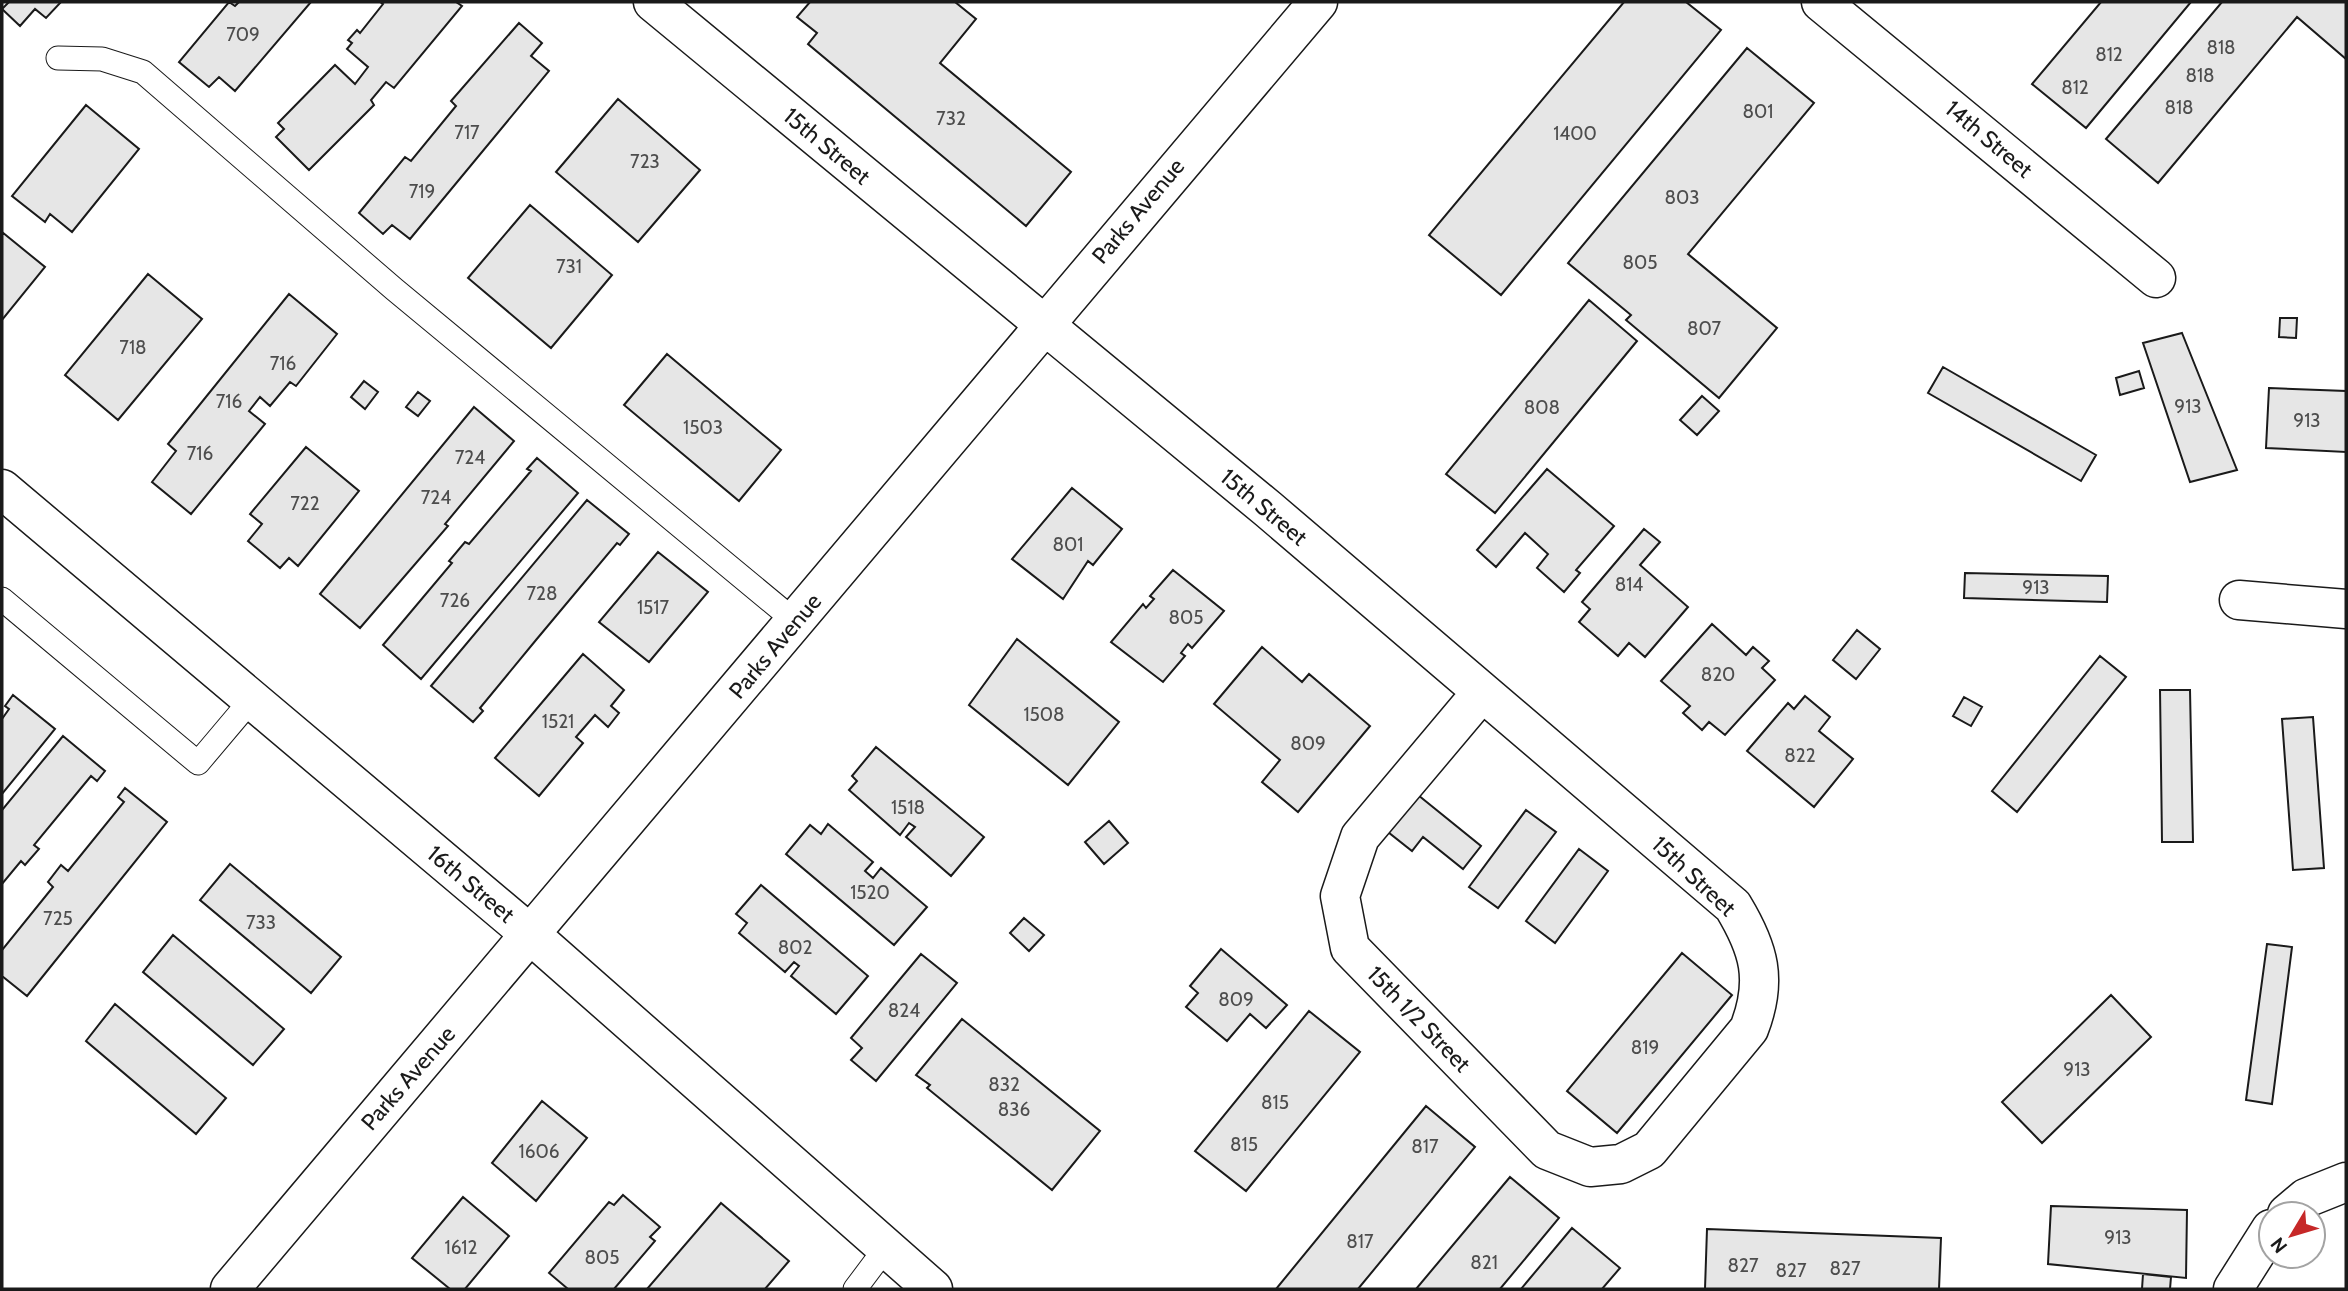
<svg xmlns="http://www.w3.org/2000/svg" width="2348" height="1291" font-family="Cabin,sans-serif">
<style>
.building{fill:#e6e6e6;stroke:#1a1a1a;stroke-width:2}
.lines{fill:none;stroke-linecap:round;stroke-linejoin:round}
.service-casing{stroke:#1a1a1a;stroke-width:25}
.minor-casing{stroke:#1a1a1a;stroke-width:41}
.service{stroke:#fff;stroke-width:23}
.minor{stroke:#fff;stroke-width:38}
.labels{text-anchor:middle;stroke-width:5;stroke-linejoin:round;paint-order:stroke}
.number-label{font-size:19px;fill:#4d4d4d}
.street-label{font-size:23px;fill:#1a1a1a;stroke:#fff}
</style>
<rect width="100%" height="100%" fill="#fff"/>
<path class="building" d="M 9,2 L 61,2 L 46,18 L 35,9 L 20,26 L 2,9 Z
M 229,2 L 235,6 L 239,2 L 311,2 L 235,91 L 219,77 L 209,87 L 179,62 Z
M 380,2 L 456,2 L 462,6 L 394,88 L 386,82 L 371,100 L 374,105 L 309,170 L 276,137 L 284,129 L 278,123 L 335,65 L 355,84 L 368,67 L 347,49 L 352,43 L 348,40 L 357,30 L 360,33 L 383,4 Z
M 810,2 L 955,2 L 976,19 L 940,63 L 1071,172 L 1026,226 L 808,44 L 817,33 L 797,17 Z
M 1624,2 L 1686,2 L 1721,30 L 1501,295 L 1429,235 Z
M 2101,2 L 2191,2 L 2086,128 L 2032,84 Z
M 2222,2 L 2346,2 L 2346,59 L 2297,17 L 2158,183 L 2106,139 Z
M 519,23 L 542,43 L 531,56 L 549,71 L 410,239 L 392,225 L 383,234 L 359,213 L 405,157 L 411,161 L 456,106 L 451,101 Z
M 1747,48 L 1814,103 L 1688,254 L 1777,328 L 1719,398 L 1626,320 L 1631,315 L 1568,263 Z
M 618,99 L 700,170 L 638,242 L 556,172 Z
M 86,105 L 139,149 L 72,232 L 50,214 L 45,222 L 12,196 Z
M 530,205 L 612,275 L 551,348 L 468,278 Z
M 2,232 L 45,267 L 2,320 Z
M 148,274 L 202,319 L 118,420 L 65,375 Z
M 289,294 L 337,334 L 296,386 L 290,382 L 270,406 L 260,397 L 249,411 L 265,424 L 191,514 L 152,482 L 176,451 L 168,444 Z
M 1589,300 L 1637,341 L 1495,513 L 1446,474 Z
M 2280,318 L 2297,318 L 2296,338 L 2279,337 Z
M 2182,333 L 2237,470 L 2190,482 L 2143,343 Z
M 667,354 L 781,450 L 739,501 L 624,405 Z
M 1943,367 L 2096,455 L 2081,481 L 1928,393 Z
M 2139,371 L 2144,388 L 2120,395 L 2116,378 Z
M 364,381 L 378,392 L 365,409 L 351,397 Z
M 2269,388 L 2346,391 L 2346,452 L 2266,448 Z
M 418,392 L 430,401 L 418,416 L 406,407 Z
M 1702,396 L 1719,411 L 1697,435 L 1680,420 Z
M 474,407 L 514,441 L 445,524 L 448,526 L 360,628 L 320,594 Z
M 306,447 L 359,491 L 298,566 L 289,558 L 280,568 L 248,541 L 262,524 L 250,514 Z
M 537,458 L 578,493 L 421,679 L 383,645 L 452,563 L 449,561 L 465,542 L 469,544 L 531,471 L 527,469 Z
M 1547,469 L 1614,526 L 1576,570 L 1580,573 L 1564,592 L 1537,568 L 1548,554 L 1525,533 L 1496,567 L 1477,550 Z
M 1072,488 L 1122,529 L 1093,565 L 1088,561 L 1063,599 L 1012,559 Z
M 587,500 L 629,534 L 620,545 L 617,543 L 536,640 L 480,708 L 483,711 L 473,722 L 431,686 Z
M 1644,529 L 1660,542 L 1640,565 L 1688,607 L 1645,657 L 1629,643 L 1618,656 L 1579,622 L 1590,609 L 1582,602 Z
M 658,552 L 708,592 L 649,662 L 599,622 Z
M 1173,570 L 1224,611 L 1192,648 L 1188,644 L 1181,653 L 1185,656 L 1163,682 L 1111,642 L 1143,604 L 1146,608 L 1154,599 L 1150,596 Z
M 1965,573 L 2108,576 L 2107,602 L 1964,598 Z
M 1712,624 L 1746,655 L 1753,647 L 1769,661 L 1762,668 L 1775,680 L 1725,735 L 1709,722 L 1702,730 L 1683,713 L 1690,706 L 1661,681 Z
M 1857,630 L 1880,649 L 1856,679 L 1833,660 Z
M 1017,639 L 1119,722 L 1068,785 L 969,705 Z
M 1262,647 L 1302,682 L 1309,674 L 1370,726 L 1298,812 L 1262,782 L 1280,760 L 1214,704 Z
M 583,654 L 624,690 L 611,706 L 619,713 L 608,727 L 595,715 L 576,737 L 583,743 L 539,796 L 495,758 Z
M 2100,656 L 2126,677 L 2017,812 L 1992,791 Z
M 2160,690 L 2190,690 L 2193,842 L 2162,842 Z
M 13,695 L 55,729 L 2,794 L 2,719 L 9,709 L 5,706 Z
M 1805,696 L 1830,717 L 1819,731 L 1853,759 L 1814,807 L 1747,751 L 1788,703 L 1794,709 Z
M 1964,697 L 1982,707 L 1971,726 L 1953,716 Z
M 2313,717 L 2324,868 L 2293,870 L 2282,719 Z
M 63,736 L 105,771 L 97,781 L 91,776 L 34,845 L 39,849 L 25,865 L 21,861 L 2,884 L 2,810 Z
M 876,747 L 984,837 L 951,876 L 906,837 L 915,827 L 909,823 L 900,835 L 849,790 L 857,781 L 852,776 Z
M 125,788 L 167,822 L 27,996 L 2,976 L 2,950 L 53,887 L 48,882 L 61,865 L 68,871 L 124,802 L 118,797 Z
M 1418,795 L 1481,846 L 1463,869 L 1423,837 L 1412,851 L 1388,832 Z
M 1526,810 L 1556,832 L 1498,908 L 1469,887 Z
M 1109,821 L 1128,843 L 1104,864 L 1085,842 Z
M 828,824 L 873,862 L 865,871 L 873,878 L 881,868 L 927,907 L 894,945 L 786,854 L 810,825 L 821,834 Z
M 1579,849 L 1608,871 L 1555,943 L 1526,921 Z
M 230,864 L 341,957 L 311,993 L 200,900 Z
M 761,885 L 868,976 L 836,1014 L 791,976 L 799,966 L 794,962 L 785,972 L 739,933 L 747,923 L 736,914 Z
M 1024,918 L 1044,935 L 1029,951 L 1010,933 Z
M 173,935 L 284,1029 L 253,1065 L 143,972 Z
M 2267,944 L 2292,947 L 2272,1104 L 2246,1100 Z
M 1221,949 L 1287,1005 L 1266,1028 L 1250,1014 L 1227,1041 L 1186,1007 L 1198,993 L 1190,986 Z
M 1682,953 L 1732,995 L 1617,1133 L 1567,1091 Z
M 921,954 L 957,983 L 876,1081 L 851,1060 L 862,1048 L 851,1038 Z
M 2111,995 L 2151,1037 L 2042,1143 L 2002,1102 Z
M 115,1004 L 226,1098 L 196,1134 L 86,1041 Z
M 1309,1011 L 1360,1052 L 1246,1191 L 1195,1151 Z
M 962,1019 L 1100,1131 L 1052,1190 L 927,1088 L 930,1085 L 916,1075 Z
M 542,1101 L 587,1138 L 536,1201 L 492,1163 Z
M 1426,1106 L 1475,1147 L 1358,1289 L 1276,1289 Z
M 1510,1177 L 1559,1218 L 1500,1289 L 1416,1289 Z
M 623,1195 L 660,1227 L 650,1237 L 655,1241 L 614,1289 L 568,1289 L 549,1273 L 609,1202 L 614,1205 Z
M 463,1197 L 509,1236 L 465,1289 L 450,1289 L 412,1258 Z
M 721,1203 L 789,1261 L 765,1289 L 647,1289 Z
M 2051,1206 L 2187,1210 L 2186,1278 L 2048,1264 Z
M 1572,1228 L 1620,1268 L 1602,1289 L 1521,1289 Z
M 1707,1229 L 1941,1238 L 1939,1289 L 1705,1289 Z
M 2143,1274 L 2171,1277 L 2170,1289 L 2142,1289 Z"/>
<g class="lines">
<defs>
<path id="service" d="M 58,58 L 102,59 L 143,72 L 394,289 L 796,622
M 2,599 L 198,763 L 252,699
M 855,1289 L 885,1249"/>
<path id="minor" d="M 653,2 L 1268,509 L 1733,906 C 1759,949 1768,980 1749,1029 L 1649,1150 L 1621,1164 L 1590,1167 L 1547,1150 L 1350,948 L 1340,896 L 1360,837 L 1482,692
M 1821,2 L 2156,278
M 2,489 L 531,935 L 933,1289
M 2239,600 L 2346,609
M 2287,1214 L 2306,1198 L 2346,1182
M 230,1289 L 1318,2
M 2233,1289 L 2271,1229"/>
</defs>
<use href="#service" class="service-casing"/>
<use href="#minor" class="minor-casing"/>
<use href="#service" class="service"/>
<use href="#minor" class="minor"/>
</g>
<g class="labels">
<g class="number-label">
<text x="243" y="41">709</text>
<text x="2221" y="54">818</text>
<text x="2109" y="61">812</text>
<text x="2200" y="82">818</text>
<text x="2075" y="94">812</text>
<text x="2179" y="114">818</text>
<text x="1758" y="118">801</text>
<text x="951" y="125">732</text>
<text x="467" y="139">717</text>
<text x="1575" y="140">1400</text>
<text x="645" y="168">723</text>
<text x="422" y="198">719</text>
<text x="1682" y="204">803</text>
<text x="1640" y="269">805</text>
<text x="569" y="273">731</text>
<text x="1704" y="335">807</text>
<text x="133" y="354">718</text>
<text x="283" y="370">716</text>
<text x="229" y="408">716</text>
<text x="2188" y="413">913</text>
<text x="1542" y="414">808</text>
<text x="2307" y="427">913</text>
<text x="703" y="434">1503</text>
<text x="200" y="460">716</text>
<text x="470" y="464">724</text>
<text x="436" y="504">724</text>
<text x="305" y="510">722</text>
<text x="1068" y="551">801</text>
<text x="1629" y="591">814</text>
<text x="2036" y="594">913</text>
<text x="542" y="600">728</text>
<text x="455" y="607">726</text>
<text x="653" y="614">1517</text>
<text x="1186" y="624">805</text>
<text x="1718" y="681">820</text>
<text x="1044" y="721">1508</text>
<text x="558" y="728">1521</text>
<text x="1308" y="750">809</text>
<text x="1800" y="762">822</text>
<text x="908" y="814">1518</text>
<text x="870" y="899">1520</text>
<text x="58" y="925">725</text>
<text x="261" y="929">733</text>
<text x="795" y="954">802</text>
<text x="1236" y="1006">809</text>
<text x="904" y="1017">824</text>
<text x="1645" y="1054">819</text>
<text x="2077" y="1076">913</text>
<text x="1004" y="1091">832</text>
<text x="1275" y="1109">815</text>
<text x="1014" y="1116">836</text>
<text x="1244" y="1151">815</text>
<text x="1425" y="1153">817</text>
<text x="539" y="1158">1606</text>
<text x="2118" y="1244">913</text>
<text x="1360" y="1248">817</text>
<text x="461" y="1254">1612</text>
<text x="602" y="1264">805</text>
<text x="1484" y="1269">821</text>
<text x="1743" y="1272">827</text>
<text x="1845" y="1275">827</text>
<text x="1791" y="1277">827</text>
</g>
<g class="street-label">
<text transform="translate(1989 139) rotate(40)" y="8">14th Street</text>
<text transform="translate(827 146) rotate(40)" y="8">15th Street</text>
<text transform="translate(1138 211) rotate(-50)" y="8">Parks Avenue</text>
<text transform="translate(1264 507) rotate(40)" y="8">15th Street</text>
<text transform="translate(775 646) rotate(-50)" y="8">Parks Avenue</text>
<text transform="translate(1694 876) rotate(43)" y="8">15th Street</text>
<text transform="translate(471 884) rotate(40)" y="8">16th Street</text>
<text transform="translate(1419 1019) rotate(46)" y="8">15th 1/2 Street</text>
<text transform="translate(408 1078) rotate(-49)" y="8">Parks Avenue</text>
</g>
</g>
<rect width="2348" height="1291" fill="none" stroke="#1a1a1a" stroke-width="7"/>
<g transform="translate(2292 1235) rotate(232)"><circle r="33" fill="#ffffff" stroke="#a3a3a3" stroke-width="2"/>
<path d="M0-5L12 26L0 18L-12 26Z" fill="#c62828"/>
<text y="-10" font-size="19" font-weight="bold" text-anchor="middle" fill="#1a1a1a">N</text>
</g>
</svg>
